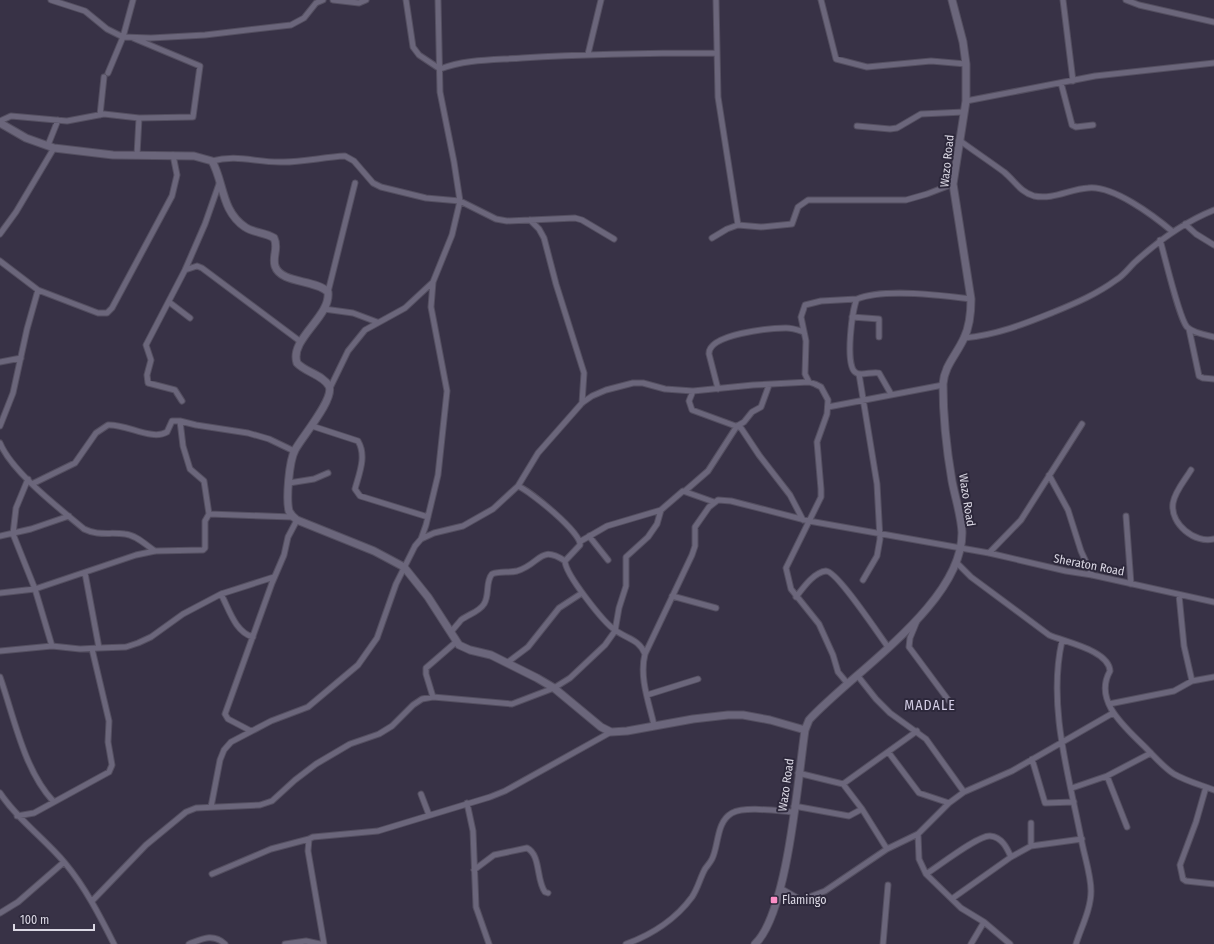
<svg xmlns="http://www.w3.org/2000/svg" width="1214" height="944" font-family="'Fira Sans Condensed',sans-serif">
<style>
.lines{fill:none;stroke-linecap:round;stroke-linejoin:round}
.street-casing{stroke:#544f60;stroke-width:7}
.secondary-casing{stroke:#544f60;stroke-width:9}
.street{stroke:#6b667b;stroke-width:5}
.secondary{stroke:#6b667b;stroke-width:7}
.poi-dot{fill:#fb8fc6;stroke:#2d283b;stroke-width:1.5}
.labels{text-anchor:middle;stroke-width:4;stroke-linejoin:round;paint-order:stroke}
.street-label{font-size:12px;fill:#dbd8e4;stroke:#2d283b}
.poi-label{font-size:12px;fill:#dbd8e4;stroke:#2d283b;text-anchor:start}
.quarter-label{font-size:14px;letter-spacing:1px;fill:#d2cce4;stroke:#2d283b}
</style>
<rect width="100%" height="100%" fill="#383246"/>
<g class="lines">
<defs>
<path id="street" d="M 51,0 L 85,11 L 107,29 L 123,37 L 151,38 L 205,35 L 291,25 L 304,18 L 316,3 L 323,0
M 333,0 L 359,3 L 366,0
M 406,0 L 413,47 L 419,55 L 440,69
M 716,0 L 718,97 L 738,225
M 821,0 L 836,59 L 867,67 L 931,61 L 966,64
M 1063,0 L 1073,81
M 1126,0 L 1139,5 L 1214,22
M 588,54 L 601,0
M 440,69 C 466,59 494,60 522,58 C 587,54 652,53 717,53
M 108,73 L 123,37 L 133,0
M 1061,83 L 1072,125 L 1076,127 L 1093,125
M 966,101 L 1095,76 L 1214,63
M 100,115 L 104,77
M 0,121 L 11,116 L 67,121 L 104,114 L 139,118 L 193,117 L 200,66 L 133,38
M 857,126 L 890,129 L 897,128 L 921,114 L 964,112
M 959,140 C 974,151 989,161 1004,172 C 1015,181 1020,192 1034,196 C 1053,200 1070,189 1088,188 C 1113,185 1154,216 1173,232
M 48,145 L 58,120
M 137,155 L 139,118
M 212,161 C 238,154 257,163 283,162 C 304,162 324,157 345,156 L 354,161 L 373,183 L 381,187 L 426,198 L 460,201 L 496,219 L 507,221 L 575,218 L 582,220 L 614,239
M 530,220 L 539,229 L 544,238 L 556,284 L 584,373 L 582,403
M 1185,224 L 1196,234 L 1214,245
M 0,234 L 16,212 L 54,148
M 712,238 L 727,229 L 738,225 L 761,227 L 792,224 L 798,207 L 808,200 L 906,200 L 927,194 L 953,184
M 1160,240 C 1165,257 1179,318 1187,327 C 1193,333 1206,335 1214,337
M 0,261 L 38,290 L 98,313 L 107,313 L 112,308 L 172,196 L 177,175 L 173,155
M 185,270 L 197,266 L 202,268 L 301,342
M 328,292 L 355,183
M 169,302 L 190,318
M 324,309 L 353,313 L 377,322
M 852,317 L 879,319 L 879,337
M 1189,329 L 1199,376 L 1203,378 L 1214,379
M 964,338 C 997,335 1024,324 1054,312 C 1076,303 1097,294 1116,280 C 1123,276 1128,269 1134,263 C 1158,241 1184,222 1214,210
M 0,362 L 21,358
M 859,374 L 877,484 L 880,539 L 877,556 L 863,580
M 809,382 L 805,374 L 806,341 L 801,317 L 805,305 L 821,301 L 857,299
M 330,388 L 348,351 L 365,330 L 405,308 L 433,282
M 718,389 L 709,354 C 708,334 770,328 786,328 C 793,328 798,330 804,332
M 693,391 L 689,401 L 692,410 L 741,428 L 759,455 L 790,495 L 803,520
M 891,394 L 879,373 C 872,371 860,377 855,372 C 845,364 852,309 857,299 C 884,288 941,295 971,299
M 182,401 L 175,390 L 148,383 L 147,375 L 151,360 L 146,345 L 185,270 L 205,224 L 219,184
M 828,407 L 943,385
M 180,421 L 183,446 L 190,469 L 204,481 L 209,514
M 0,426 L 13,393 L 27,329 L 38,290
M 312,426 L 358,441 C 367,456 359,474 355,489 L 360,496 L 428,517
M 0,443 C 12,472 59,508 84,529 C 98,536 110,532 125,534 C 136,535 146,545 155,551
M 1191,470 C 1185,480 1175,491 1173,503 C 1170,524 1195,544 1214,539
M 1049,475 L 1068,510 L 1081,551 L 1092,575
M 28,479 L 16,508 L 13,534 L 35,589 L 52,646
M 289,483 L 314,479 L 328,473
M 32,484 L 75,463 L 96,433 L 108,425 C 127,424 152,441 167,432 L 172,421 L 180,421 L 196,425 L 248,433 L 269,439 L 294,451
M 518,486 C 530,491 582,533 580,545 L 565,561 C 565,574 604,623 615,630 C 627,639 639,639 645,654
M 685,491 L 708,471 L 737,426 L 744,422 L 752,412 L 761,407 L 769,385
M 1126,516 L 1131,584
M 0,536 L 31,529 L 69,516
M 589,536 L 608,560
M 421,539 L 426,525 L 438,475 L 447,391 L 431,307 L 433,282 L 452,235 L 460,201 L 454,162 L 440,92 L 438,0
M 581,541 L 607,526 L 661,510 L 683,491 L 714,502
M 989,553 L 1021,520 L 1082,424
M 956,562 L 971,577 L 1049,635 C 1064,642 1109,650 1110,671 C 1093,701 1125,727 1145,747 C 1154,756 1163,767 1174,774 C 1186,781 1201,785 1214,790
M 85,573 L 99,648
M 0,593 L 35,589 L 136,555 L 155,551 L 203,550 L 205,548 L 205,521 L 209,514 L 292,517
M 221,594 C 229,609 235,632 253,637
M 1179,595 L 1184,646 L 1192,681
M 672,596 L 716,608
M 796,597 C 803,588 814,572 826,571 C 837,571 879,635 888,647
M 917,621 L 910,638 L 909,647 L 949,701
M 451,632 C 454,628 458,624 461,620 C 469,614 479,612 484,604 C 490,595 485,582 492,574 C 500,571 509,573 517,571 C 541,564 539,544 565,561
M 1062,641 C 1047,707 1070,779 1082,843 C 1085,858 1091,876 1091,891 C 1091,909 1081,928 1076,944
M 0,651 L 52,646 L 80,649 L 99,648 L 126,647 L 138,643 L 151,637 L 183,614 L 221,594 L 274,577
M 508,662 L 528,647 L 559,608 L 582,593
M 857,675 L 876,699 L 890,713 L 926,739 L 964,792
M 0,677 C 14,717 24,770 53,801
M 647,695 L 698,679
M 433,697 L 426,674 L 426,668 L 456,642
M 1109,704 L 1174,691 L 1192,681 L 1214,677
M 654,725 C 649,703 639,677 645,654 L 692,555 L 695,546 L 695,527 L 709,507 L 718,500 L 731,501 L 809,521 L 989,553 L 1066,571 L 1092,575 L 1214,602
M 251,731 L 228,719 L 225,714 L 272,583 L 284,555 L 288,537 L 297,520
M 889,753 L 919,793 L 949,803
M 1032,759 L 1045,803 L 1074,802
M 798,773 L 843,784 L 862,809 L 887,849
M 1107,776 L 1127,827
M 843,784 L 917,731
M 1206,787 L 1196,822 L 1180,865 L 1183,879 L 1186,881 L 1214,884
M 1072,788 L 1107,776 L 1151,753
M 0,793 C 18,820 44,838 65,863 C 85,887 100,916 114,944
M 421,794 L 429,815
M 467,803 L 473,831 L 476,907 L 489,944
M 794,806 L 849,816 L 862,809
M 211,807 L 220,760 L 224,750 L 231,742 L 271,721 L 308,707 L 358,665 L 377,638 L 396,584 L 415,546 L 421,539 L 434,533 L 463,526 L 493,509 L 518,486 L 538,453 L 582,403 L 592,396 L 606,390 L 633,383 L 643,383 L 665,389 L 693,391 L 753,385 L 809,382 L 815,384 L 821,387 L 828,400 L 827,414 L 817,442 L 821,489 L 821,497 L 786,568 L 791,589 L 819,624 L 833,655 L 838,672 L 848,684
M 17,816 L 34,813 L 109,772 L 112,765 L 108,742 L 109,721 L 92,649
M 1031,823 L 1031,846
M 918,834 L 919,859 L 926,874 L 961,908 L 984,922 L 1010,944
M 474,870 L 494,855 L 527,848 C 541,855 536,880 545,892 L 548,893
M 212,874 L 271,849 L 309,839
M 926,874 C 939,866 978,835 990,836 C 1002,837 1007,848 1011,857
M 780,888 L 801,900 L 825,891 L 887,849 L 918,834 L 949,803 L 964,792 L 1012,771 L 1113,713
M 953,898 L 1011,857 L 1031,846 L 1082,839
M 92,901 L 146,845 L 186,812 L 196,808 L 260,805 L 272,801 L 295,780 L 316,764 L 350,744 L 379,734 L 392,726 L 413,705 L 422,699 L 433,697 L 512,704 L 554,688 L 570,678 L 605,645 L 615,631 L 619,608 L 626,586 L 626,557 L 648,537 L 657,524 L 661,510
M 0,913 L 18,902 L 64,862
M 189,944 C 202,939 213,933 225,944
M 285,944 L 306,941 L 320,944
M 324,944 L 308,851 L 309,839 L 313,837 L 378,831 L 490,797 L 505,791 L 611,732
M 626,944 C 651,935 676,919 692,897 C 698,888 700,878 705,869 C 707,866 710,863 712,859 C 719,845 716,822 732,813 C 745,806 778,811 793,812
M 883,944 L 888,885
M 971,944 L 984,922"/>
<path id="secondary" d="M 0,123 L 26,138 L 54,148 L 113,155 L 194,156 L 212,161 C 224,182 221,211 245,227 C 253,233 265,232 274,238 C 279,248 272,256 275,266 C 281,284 315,279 328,292 C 331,317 289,339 297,363 C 305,372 323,375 329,386 C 335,399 301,438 295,450 C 289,461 286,499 289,511 C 291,515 293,517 297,520 L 374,551 L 404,567 L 428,597 L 459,645 L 470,650 L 491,655 L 537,678 L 554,688 L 601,727 L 611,732 L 627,731 L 693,719 L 728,715 L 743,715 L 770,720 L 805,730
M 755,944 C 788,913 798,777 805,730 L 809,720 C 853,672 963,603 962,532 C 961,515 955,497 952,481 C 947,452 943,413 943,384 C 944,366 957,354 964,338 C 970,326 971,313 971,299 L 953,184 L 966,101 L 966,64 L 963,42 L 952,0"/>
</defs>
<use href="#street" class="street-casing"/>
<use href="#secondary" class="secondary-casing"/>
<use href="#street" class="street"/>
<use href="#secondary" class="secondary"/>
</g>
<rect class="poi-dot" x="770" y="896" width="8" height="8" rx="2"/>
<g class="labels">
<g class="street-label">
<text transform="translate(947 161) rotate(-84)" y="4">Wazo Road</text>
<text transform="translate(967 500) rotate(81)" y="4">Wazo Road</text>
<text transform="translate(1089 565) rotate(11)" y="4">Sheraton Road</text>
<text transform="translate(786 785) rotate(-82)" y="4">Wazo Road</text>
</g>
<g class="poi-label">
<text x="782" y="904">Flamingo</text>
</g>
<g class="quarter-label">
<text x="930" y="710">MADALE</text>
</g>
</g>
<path d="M14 924v6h80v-6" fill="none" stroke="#dbd8e4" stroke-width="2"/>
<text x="20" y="924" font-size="12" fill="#dbd8e4" stroke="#2d283b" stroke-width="3" paint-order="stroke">100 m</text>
</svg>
